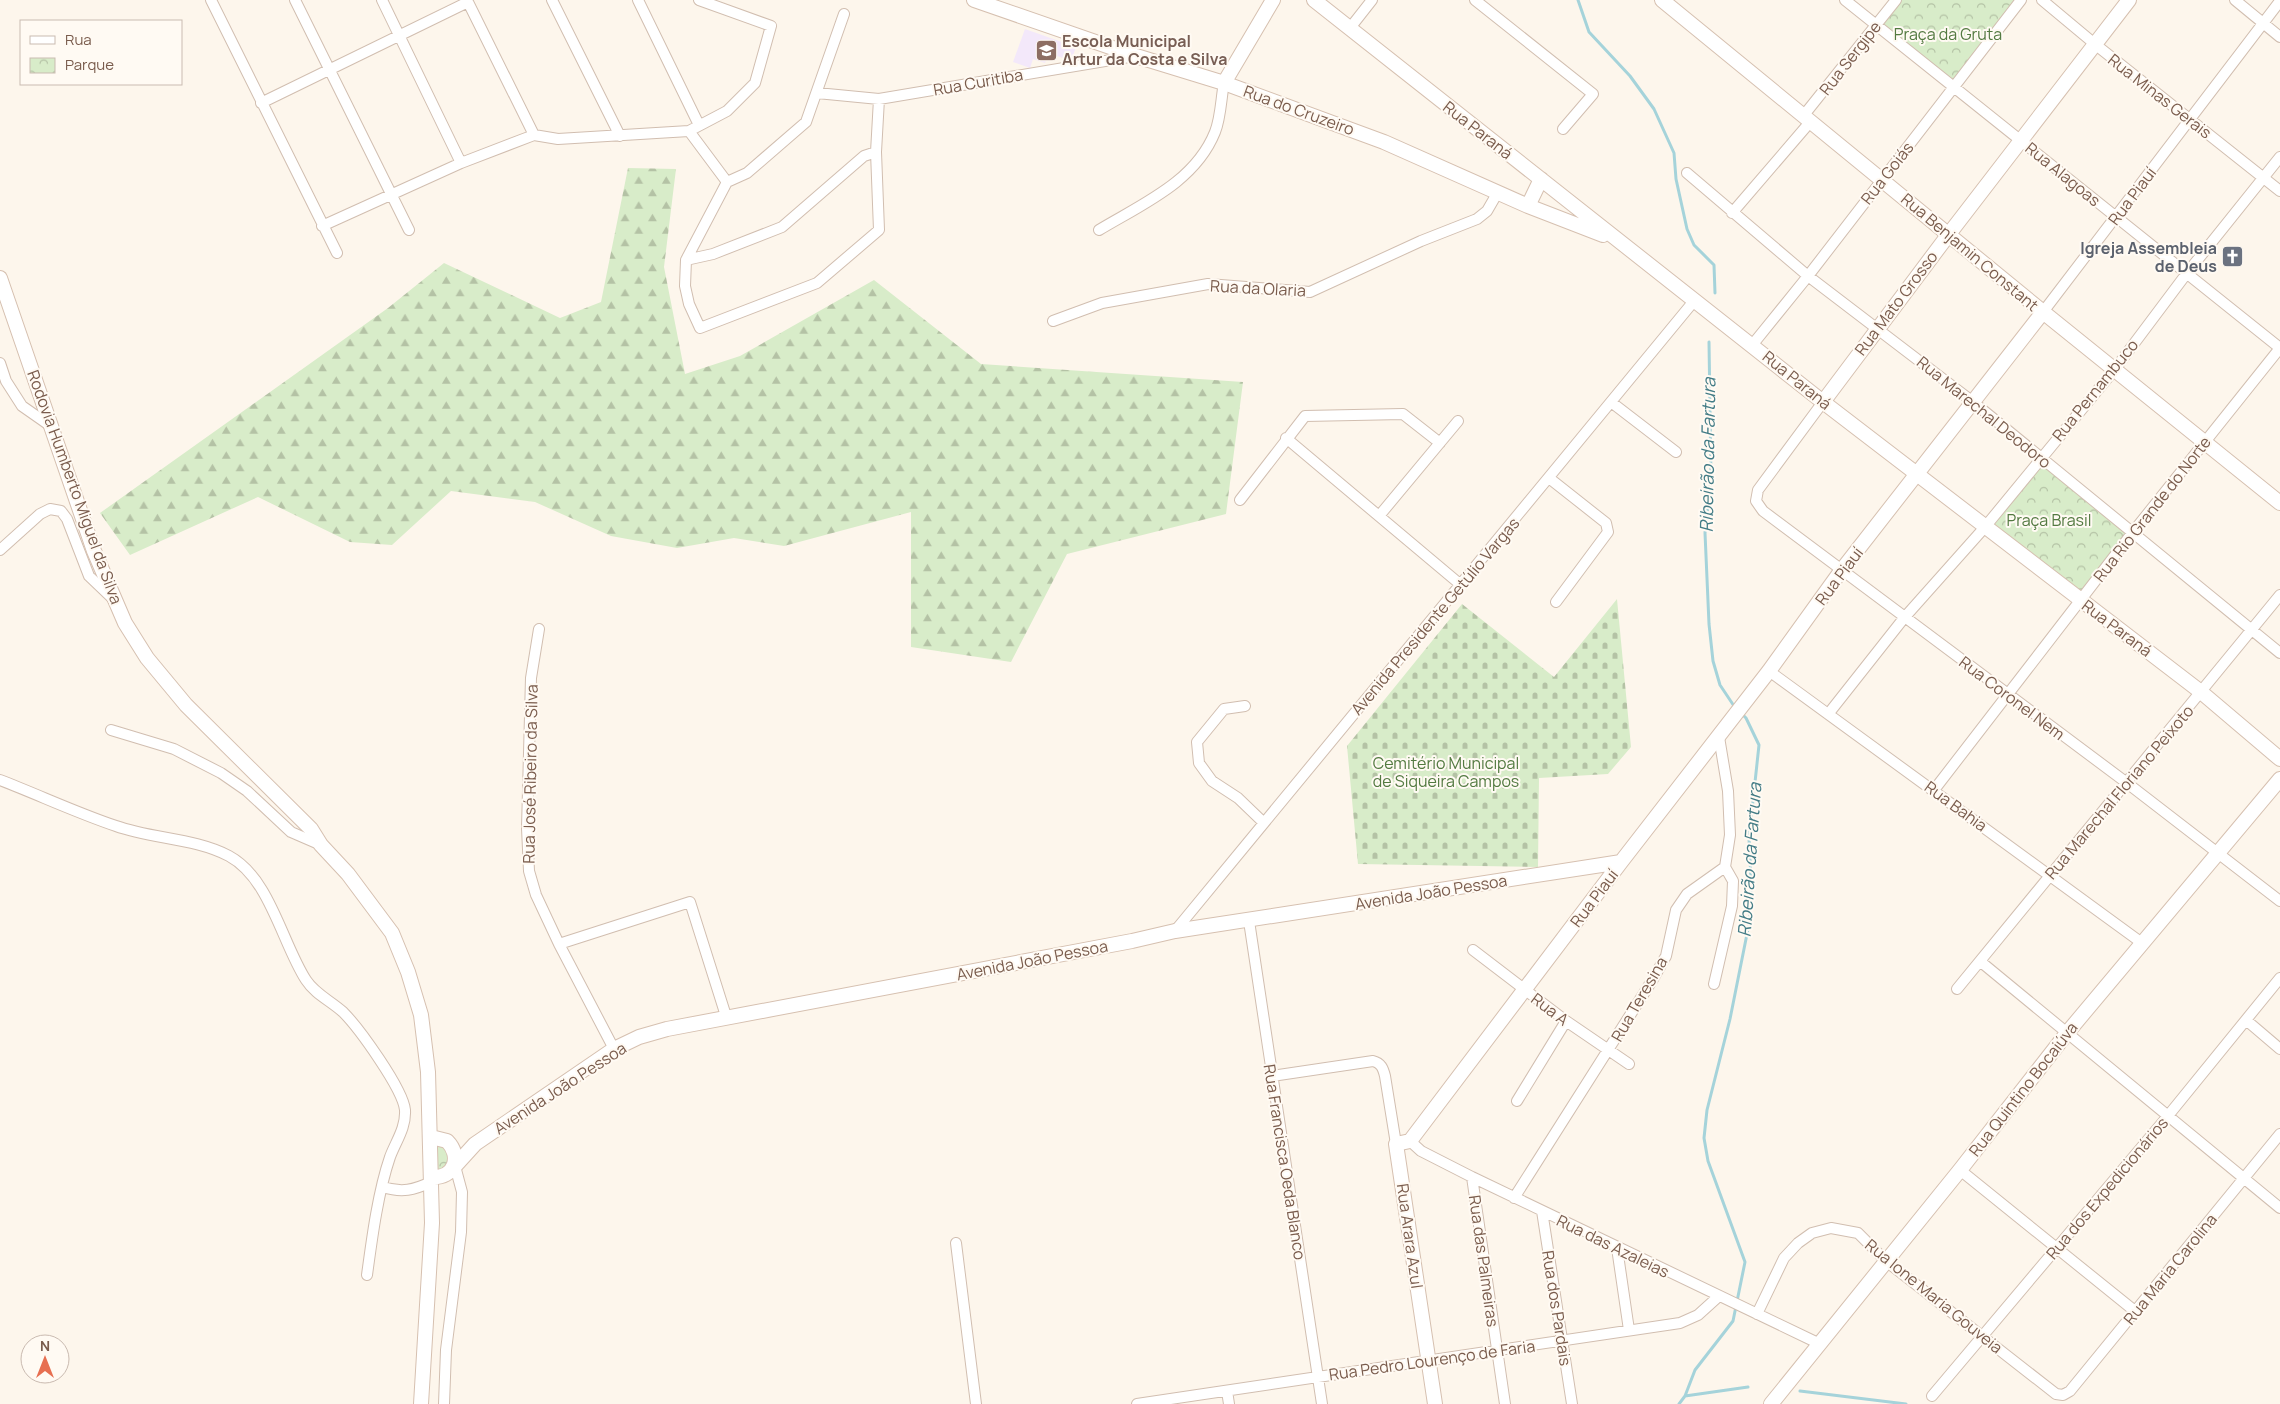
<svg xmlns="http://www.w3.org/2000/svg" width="2280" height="1404" font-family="Manrope,sans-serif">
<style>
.education{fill:#f3e8fa}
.forest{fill:url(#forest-firs)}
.cemetery{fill:url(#cemetery-stones)}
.park{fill:url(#park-crowns)}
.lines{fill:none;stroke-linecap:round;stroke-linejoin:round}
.stream{stroke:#a5d3da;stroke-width:3}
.street-casing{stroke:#d1beb0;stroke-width:12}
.secondary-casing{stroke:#d6c0b0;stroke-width:16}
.street{stroke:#fff;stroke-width:10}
.secondary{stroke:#fff;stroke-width:14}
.labels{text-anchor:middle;stroke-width:4;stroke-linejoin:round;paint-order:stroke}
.park-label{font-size:16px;fill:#537a41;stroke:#fffaf3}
.education-label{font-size:16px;font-weight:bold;fill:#785e54;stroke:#fffaf3;text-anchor:start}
.street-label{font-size:16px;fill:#7a5c4d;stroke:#fffaf3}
.worship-label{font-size:16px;font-weight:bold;fill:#5b616d;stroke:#fffaf3;text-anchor:end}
.water-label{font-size:18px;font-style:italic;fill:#437c86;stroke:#fffaf3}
</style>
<defs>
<pattern id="forest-firs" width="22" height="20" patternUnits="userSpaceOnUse" patternTransform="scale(1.25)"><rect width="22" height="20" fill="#d8ecc9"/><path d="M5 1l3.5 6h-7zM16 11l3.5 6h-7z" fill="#b4c2a5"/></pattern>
<pattern id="cemetery-stones" width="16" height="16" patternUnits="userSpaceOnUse" patternTransform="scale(1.25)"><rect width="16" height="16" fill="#d8ecc9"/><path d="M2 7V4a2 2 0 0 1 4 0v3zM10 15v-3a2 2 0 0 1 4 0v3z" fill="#b4c2a5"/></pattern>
<pattern id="park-crowns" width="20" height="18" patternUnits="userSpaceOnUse" patternTransform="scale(1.25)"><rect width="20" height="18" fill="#d8ecc9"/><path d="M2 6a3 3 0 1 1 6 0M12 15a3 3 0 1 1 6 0" fill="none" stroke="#b4c2a5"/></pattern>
</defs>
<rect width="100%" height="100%" fill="#fdf6ec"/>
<path class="education" d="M 1025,29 L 1076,47 L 1071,61 L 1049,53 L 1045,63 L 1033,59 L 1030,68 L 1013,62 Z"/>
<path class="forest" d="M 628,168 L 676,169 L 664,267 L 685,374 L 740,356 L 874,280 L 981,364 L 1243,382 L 1226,514 L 1067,554 L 1011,662 L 911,647 L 911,512 L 784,546 L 734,538 L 677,548 L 611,536 L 535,502 L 451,491 L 392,545 L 350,542 L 258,497 L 130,555 L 100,513 L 388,308 L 444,263 L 560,318 L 601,302 Z"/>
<path class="cemetery" d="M 1617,599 L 1631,747 L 1608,774 L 1539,778 L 1538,867 L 1358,864 L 1347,746 L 1462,604 L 1554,677 Z"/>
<path class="park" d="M 1900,0 L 2015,0 L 1954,82 L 1880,24 Z
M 2040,461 L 2129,532 L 2081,596 L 1989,527 Z
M 434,1138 L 440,1138 L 455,1160 L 436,1177 Z"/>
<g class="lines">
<path class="stream" d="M 1578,0 L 1589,32 L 1630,76 L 1654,109 L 1674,153 L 1676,179 L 1687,229 L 1694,245 L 1714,265 L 1715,293
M 1709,342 L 1711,477 L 1705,533 L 1709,624 L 1713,661 L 1720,685 L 1736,709
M 1800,1391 L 1906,1404
M 1685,1396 L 1748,1387
M 1679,1404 L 1685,1396 L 1695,1370 L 1733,1321 L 1745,1262 L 1708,1161 L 1704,1138 L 1707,1110 L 1730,1019 L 1750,919 L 1751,881 L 1749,838 L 1759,745 L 1746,718 L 1741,713"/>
<defs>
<path id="street" d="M 211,0 L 337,253
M 295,0 L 409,230
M 382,0 L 461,163
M 467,0 L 534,135
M 552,0 L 620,136
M 638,0 L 699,125
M 1475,0 L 1593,94 L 1563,129
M 1845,0 L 2280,348
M 2042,0 L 2096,45 L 2280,191
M 2235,0 L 2280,37
M 844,14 L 806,122 L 747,173 L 727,182 L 686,260 L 685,286 L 689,304 L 700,328 L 817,283 L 879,230 L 876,152 L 879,99
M 1350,28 L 1372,0
M 817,93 L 879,99 L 1135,56
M 261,103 L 468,2
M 1804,115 L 1896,0
M 689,131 L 727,182
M 1687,173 L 1808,276 L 1973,402 L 2280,653
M 1732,213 L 1811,121
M 322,226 L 461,163 L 534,135 L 558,139 L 689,131 L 727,111 L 755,83 L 771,26 L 699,0
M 1099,230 C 1142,204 1195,182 1215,132 C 1221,117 1221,98 1224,83
M 686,260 L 713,254 L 782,227 L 864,156 L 876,152
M 2043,312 L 2280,1
M 1053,321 L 1102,303 L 1208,284 L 1310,292 L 1421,241 L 1477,219 L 1487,211 L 1498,192
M 1753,344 L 1808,276 L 2021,0
M 0,363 L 6,381 L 22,406 L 52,427
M 1611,402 L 1676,452
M 1823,402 L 1758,490 L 1756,501 L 1763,511 L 2127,783 L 2280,901
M 1286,438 L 1461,585
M 1549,478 L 1606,523 L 1608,532 L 1556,602
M 1240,500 L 1305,416 L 1403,414 L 1440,443
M 1379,516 L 1458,421
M 0,550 L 40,514 L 50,509 L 61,511 L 67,519 L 89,576 L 112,598
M 539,629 L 531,678 L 527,828 L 529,871 L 536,895 L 559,944 L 614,1049
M 1769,671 L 2142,943
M 1245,706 L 1224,709 L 1197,742 L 1199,763 L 1212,781 L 1238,798 L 1264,823
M 1829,713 L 1904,618 L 1985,527 L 2115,369 L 2187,273 L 2280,157
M 111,730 L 174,749 L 221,773 L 247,791 L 291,832 L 321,845
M 0,780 C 39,795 77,813 116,826 C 152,839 195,838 229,856 C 270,878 282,943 306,980 C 315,994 331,1001 343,1012 C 359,1028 403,1089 405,1110 C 406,1128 396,1141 390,1157 C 378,1192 372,1238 367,1275
M 1934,790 L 2133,532 L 2280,348
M 1249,921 L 1322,1404
M 1175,931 L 1694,301
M 559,944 L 690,902 L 726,1016
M 1473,950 L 1566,1021 L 1629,1064
M 1981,962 L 2280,1208
M 1714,984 L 1732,906 L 1733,881 L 1725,867
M 1957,989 L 2280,595
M 2246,1020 L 2280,1049
M 1272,1076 L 1373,1061 C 1381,1063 1383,1068 1385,1076 L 1396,1144
M 1517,1101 L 1566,1021
M 1410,1141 L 1421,1151 L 1472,1177 L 1820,1344
M 1960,1170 L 2136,1312
M 1472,1177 L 1505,1404
M 383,1187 C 402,1193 414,1190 431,1182
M 1514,1198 L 1653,979 L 1666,956 L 1676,910 L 1687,894 L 1725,867 L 1730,835 L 1728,791 L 1719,737
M 1542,1211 L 1572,1404
M 956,1243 L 976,1404
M 1617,1248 L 1629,1330
M 1757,1314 L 1784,1258 L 1798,1243 L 1812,1233 L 1831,1228 L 1858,1233 L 1886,1261 L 2056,1394 L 2063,1395 L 2070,1391 L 2280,1134
M 1227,1391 L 1229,1404
M 1932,1396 L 2167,1117 L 2280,978
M 444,1404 L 446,1350 L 461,1232 L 462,1192 L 455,1166
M 1137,1404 L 1680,1323 L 1698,1315 L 1719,1296"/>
<path id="secondary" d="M 974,0 L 1136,56 L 1224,83 L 1384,142 L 1528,206 L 1603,235
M 1314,0 L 1823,402 L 2201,692 L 2280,759
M 1662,0 L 2043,312 L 2280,503
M 1224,83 L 1273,0
M 1528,206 L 1541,179
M 0,278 L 94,551 L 125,623 L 147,658 L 186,705 L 311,829 L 321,845 L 348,874 L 392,933 L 408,972 L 421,1015 L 428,1072 L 432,1223 L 421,1404
M 1823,402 L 1949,234 L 2129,0
M 431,1137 L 447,1141 C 462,1156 455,1179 431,1177
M 455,1166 L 475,1144 L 614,1049 L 639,1037 L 667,1029 L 1132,941 L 1175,931 L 1621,862
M 1435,1404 L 1396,1144 L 1410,1141 L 1621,862 L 1769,671 L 1841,571 L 2043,312
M 1771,1404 L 1960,1170 L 2067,1033 L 2280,779"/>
</defs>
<use href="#street" class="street-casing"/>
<use href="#secondary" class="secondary-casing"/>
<use href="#street" class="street"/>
<use href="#secondary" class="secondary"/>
</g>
<defs>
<symbol id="school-square" viewBox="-11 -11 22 22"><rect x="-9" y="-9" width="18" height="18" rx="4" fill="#8d6e63" stroke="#fffaf3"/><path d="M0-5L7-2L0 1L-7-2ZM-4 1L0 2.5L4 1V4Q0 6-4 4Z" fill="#fff"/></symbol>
<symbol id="church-square" viewBox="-11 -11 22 22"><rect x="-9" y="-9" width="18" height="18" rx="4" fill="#6b7280" stroke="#fffaf3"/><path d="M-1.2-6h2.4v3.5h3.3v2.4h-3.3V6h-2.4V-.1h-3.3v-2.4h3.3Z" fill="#fff"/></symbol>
</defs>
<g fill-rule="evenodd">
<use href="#school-square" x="1034" y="38" width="25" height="25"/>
<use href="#church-square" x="2220" y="244" width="25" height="25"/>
</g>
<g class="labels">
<g class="park-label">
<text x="1948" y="40">Praça da Gruta</text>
<text x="2049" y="526">Praça Brasil</text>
<text x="1446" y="769">Cemitério Municipal<tspan x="1446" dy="18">de Siqueira Campos</tspan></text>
</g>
<g class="education-label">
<text x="1062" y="47">Escola Municipal<tspan x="1062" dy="18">Artur da Costa e Silva</tspan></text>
</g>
<g class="street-label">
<text transform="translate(1850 58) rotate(-52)" y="6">Rua Sergipe</text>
<text transform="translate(978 82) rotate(-10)" y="6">Rua Curitiba</text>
<text transform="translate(2160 96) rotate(38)" y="6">Rua Minas Gerais</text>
<text transform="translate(1299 110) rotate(20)" y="6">Rua do Cruzeiro</text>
<text transform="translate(1478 130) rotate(38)" y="6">Rua Paraná</text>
<text transform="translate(1887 173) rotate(-52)" y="6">Rua Goiás</text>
<text transform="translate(2063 174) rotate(39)" y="6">Rua Alagoas</text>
<text transform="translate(2132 196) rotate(-53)" y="6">Rua Piauí</text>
<text transform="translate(1970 252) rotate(40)" y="6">Rua Benjamin Constant</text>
<text transform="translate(1258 288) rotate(3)" y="6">Rua da Olaria</text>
<text transform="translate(1896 303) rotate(-53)" y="6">Rua Mato Grosso</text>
<text transform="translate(1797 380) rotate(39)" y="6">Rua Paraná</text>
<text transform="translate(2095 390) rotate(-51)" y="6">Rua Pernambuco</text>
<text transform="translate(1984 412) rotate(39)" y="6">Rua Marechal Deodoro</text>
<text transform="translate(75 487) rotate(70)" y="6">Rodovia Humberto Miguel da Silva</text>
<text transform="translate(2152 509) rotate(-52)" y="6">Rua Rio Grande do Norte</text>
<text transform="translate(1839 576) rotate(-53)" y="6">Rua Piauí</text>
<text transform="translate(1435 616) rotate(-50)" y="6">Avenida Presidente Getúlio Vargas</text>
<text transform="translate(2117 628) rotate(37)" y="6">Rua Paraná</text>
<text transform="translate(2012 698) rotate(37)" y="6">Rua Coronel Nem</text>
<text transform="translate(530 774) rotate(-89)" y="6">Rua José Ribeiro da Silva</text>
<text transform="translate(2119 792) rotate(-50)" y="6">Rua Marechal Floriano Peixoto</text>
<text transform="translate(1956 806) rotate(36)" y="6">Rua Bahia</text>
<text transform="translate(1431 892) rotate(-9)" y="6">Avenida João Pessoa</text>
<text transform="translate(1594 898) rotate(-53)" y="6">Rua Piauí</text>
<text transform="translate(1032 960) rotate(-11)" y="6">Avenida João Pessoa</text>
<text transform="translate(1639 999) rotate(-60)" y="6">Rua Teresina</text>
<text transform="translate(1550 1009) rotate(37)" y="6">Rua A</text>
<text transform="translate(560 1088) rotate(-33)" y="6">Avenida João Pessoa</text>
<text transform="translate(2023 1089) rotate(-52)" y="6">Rua Quintino Bocaiúva</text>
<text transform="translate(1285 1162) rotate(81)" y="6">Rua Francisca Oeda Blanco</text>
<text transform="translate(2107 1188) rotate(-50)" y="6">Rua dos Expedicionários</text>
<text transform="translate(1410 1236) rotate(82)" y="6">Rua Arara Azul</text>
<text transform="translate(1613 1246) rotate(26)" y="6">Rua das Azaleias</text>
<text transform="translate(1484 1261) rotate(82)" y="6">Rua das Palmeiras</text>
<text transform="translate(2170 1269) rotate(-51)" y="6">Rua Maria Carolina</text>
<text transform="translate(1934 1296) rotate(39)" y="6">Rua Ione Maria Gouveia</text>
<text transform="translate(1557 1308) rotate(81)" y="6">Rua dos Pardais</text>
<text transform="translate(1432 1360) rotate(-8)" y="6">Rua Pedro Lourenço de Faria</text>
</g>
<g class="worship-label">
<text x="2217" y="254">Igreja Assembleia<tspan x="2217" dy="18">de Deus</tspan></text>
</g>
<g class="water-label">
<text transform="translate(1708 455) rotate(-89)" y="6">Ribeirão da Fartura</text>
<text transform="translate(1750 860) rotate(-86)" y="6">Ribeirão da Fartura</text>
</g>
</g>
<rect x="20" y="20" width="162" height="65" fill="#fffaf3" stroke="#cabbb1"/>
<rect x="30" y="36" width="25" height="8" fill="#ffffff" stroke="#cabbb1"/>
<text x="65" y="45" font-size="15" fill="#7a5c4d">Rua</text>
<rect x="30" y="58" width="25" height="15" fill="url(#park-crowns)" stroke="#cabbb1"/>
<text x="65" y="70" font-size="15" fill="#7a5c4d">Parque</text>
<g transform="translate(45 1359)"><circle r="24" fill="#fffaf3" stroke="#cabbb1"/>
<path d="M0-4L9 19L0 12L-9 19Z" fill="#e76f51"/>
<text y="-8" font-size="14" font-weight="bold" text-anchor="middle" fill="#7a5c4d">N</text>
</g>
</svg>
